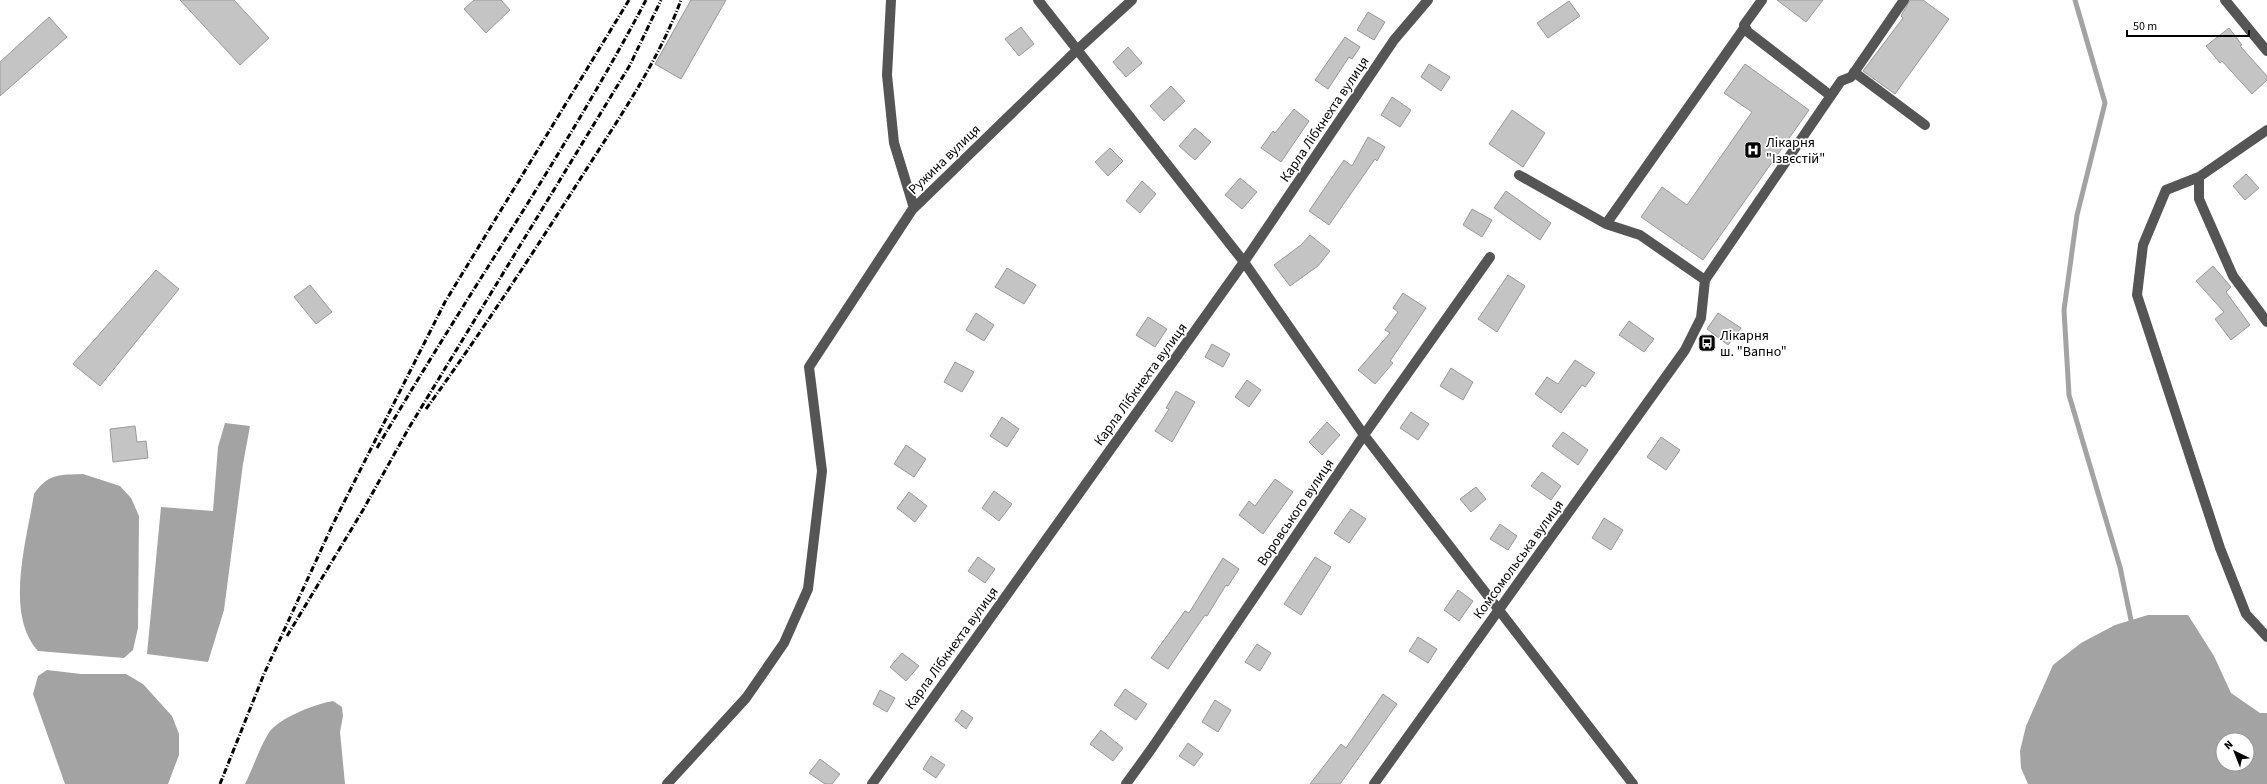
<svg xmlns="http://www.w3.org/2000/svg" width="2267" height="784" font-family="'Source Sans 3',sans-serif">
<style>
.water{fill:#a3a3a3;fill-rule:evenodd}
.lines{fill:none;stroke-linecap:round;stroke-linejoin:round}
.stream{stroke:#a3a3a3;stroke-width:5}
.building{fill:#c4c4c4;stroke:#999}
.minor{stroke:#555;stroke-width:10}
.rail{stroke:#000;stroke-width:3;stroke-dasharray:6 2 1 2;stroke-linecap:butt}
.labels{text-anchor:middle;stroke-width:3.5;stroke-linejoin:round;paint-order:stroke}
.street-label{font-size:14px;fill:#000;stroke:#fff}
.poi-label{font-size:14px;fill:#000;stroke:#fff;text-anchor:start}
</style>
<rect width="100%" height="100%" fill="#fff"/>
<path class="water" d="M 225,423 L 250,426 L 243,464 L 224,610 L 208,662 L 147,654 L 161,507 L 213,511 L 218,447 Z
M 83,474 L 120,486 L 131,498 L 139,516 L 138,628 L 133,650 L 124,658 L 38,651 C 4,614 27,539 34,494 C 48,473 60,475 83,474 Z
M 2148,615 L 2188,615 L 2214,656 L 2231,693 L 2260,713 L 2267,713 L 2267,784 L 2028,784 L 2021,768 L 2020,751 L 2026,726 L 2053,665 L 2081,643 L 2115,625 ZM 2223,740 L 2247,740 L 2247,764 L 2223,764 Z
M 47,670 L 81,674 L 126,674 L 143,684 L 172,716 L 179,734 L 179,755 L 168,784 L 65,784 L 33,694 L 38,676 Z
M 333,701 L 342,707 L 343,716 L 340,732 L 345,784 L 245,784 C 253,768 259,749 268,734 C 278,718 315,704 333,701 Z"/>
<g class="lines">
<path class="stream" d="M 2075,0 L 2105,103 L 2077,215 L 2064,310 L 2069,395 L 2120,567 L 2132,625"/>
</g>
<path class="building" d="M 180,0 L 234,0 L 269,38 L 240,65 Z
M 474,0 L 501,0 L 510,10 L 486,33 L 464,9 Z
M 691,0 L 726,0 L 681,79 L 655,64 Z
M 1777,0 L 1823,0 L 1806,22 Z
M 1910,0 L 1923,0 L 1949,19 L 1895,94 L 1863,71 L 1903,18 L 1901,16 Z
M 1569,1 L 1580,16 L 1548,38 L 1537,23 Z
M 1368,12 L 1385,22 L 1374,40 L 1357,30 Z
M 49,17 L 67,37 L 0,96 L 0,62 Z
M 1021,27 L 1034,44 L 1019,56 L 1005,39 Z
M 2229,28 L 2242,45 L 2240,46 L 2267,76 L 2267,80 L 2252,94 L 2222,61 L 2220,63 L 2206,46 Z
M 1345,37 L 1360,47 L 1352,59 L 1349,57 L 1328,89 L 1315,80 Z
M 1128,47 L 1142,63 L 1126,77 L 1113,62 Z
M 1429,64 L 1450,77 L 1441,91 L 1421,77 Z
M 1745,64 L 1809,110 L 1703,260 L 1641,217 L 1662,187 L 1687,205 L 1752,112 L 1724,93 Z
M 1171,86 L 1185,101 L 1164,121 L 1150,106 Z
M 1392,97 L 1411,110 L 1400,127 L 1381,115 Z
M 1294,109 L 1309,121 L 1281,162 L 1261,148 L 1273,131 L 1275,133 Z
M 1512,110 L 1545,133 L 1523,167 L 1489,144 Z
M 1195,128 L 1211,142 L 1195,160 L 1179,146 Z
M 1368,137 L 1385,147 L 1377,161 L 1375,159 L 1329,225 L 1309,211 L 1344,160 L 1352,166 Z
M 1110,148 L 1123,161 L 1108,176 L 1095,162 Z
M 2246,174 L 2259,188 L 2245,200 L 2233,186 Z
M 1240,178 L 1257,192 L 1242,209 L 1225,195 Z
M 1142,181 L 1156,194 L 1140,213 L 1126,201 Z
M 1506,191 L 1551,223 L 1540,240 L 1494,208 Z
M 1472,209 L 1492,220 L 1482,237 L 1463,225 Z
M 1310,235 L 1330,251 L 1318,266 L 1290,286 L 1274,265 L 1301,245 Z
M 2213,266 L 2231,287 L 2226,292 L 2250,325 L 2231,340 L 2215,319 L 2224,312 L 2196,281 Z
M 1007,268 L 1036,285 L 1024,304 L 995,287 Z
M 156,270 L 179,289 L 100,386 L 73,364 Z
M 1508,275 L 1525,286 L 1497,332 L 1478,319 Z
M 310,285 L 332,312 L 316,324 L 294,297 Z
M 1403,293 L 1426,308 L 1390,361 L 1393,363 L 1375,384 L 1358,370 L 1390,333 L 1385,330 L 1398,312 L 1393,308 Z
M 976,313 L 994,325 L 984,341 L 966,330 Z
M 1718,313 L 1741,328 L 1728,345 L 1707,329 Z
M 1148,317 L 1167,329 L 1155,347 L 1136,335 Z
M 1629,321 L 1654,339 L 1644,352 L 1619,335 Z
M 1212,344 L 1230,354 L 1223,367 L 1205,357 Z
M 1575,360 L 1595,373 L 1585,387 L 1582,385 L 1561,413 L 1535,394 L 1547,377 L 1558,384 Z
M 955,362 L 974,372 L 962,392 L 944,382 Z
M 1451,368 L 1473,382 L 1463,400 L 1440,386 Z
M 1247,380 L 1261,390 L 1249,407 L 1235,397 Z
M 1176,391 L 1195,402 L 1172,442 L 1155,431 L 1169,409 L 1166,408 Z
M 1411,412 L 1429,424 L 1418,440 L 1400,428 Z
M 1002,417 L 1019,429 L 1007,447 L 990,436 Z
M 1327,422 L 1340,435 L 1322,455 L 1309,442 Z
M 135,426 L 137,442 L 146,441 L 148,458 L 113,462 L 110,429 Z
M 1563,432 L 1588,450 L 1578,465 L 1552,446 Z
M 1661,437 L 1680,450 L 1666,470 L 1647,457 Z
M 906,445 L 926,459 L 914,477 L 894,464 Z
M 1542,472 L 1561,486 L 1551,500 L 1531,486 Z
M 1275,479 L 1293,492 L 1263,534 L 1239,515 L 1249,501 L 1255,506 Z
M 1476,487 L 1486,499 L 1471,512 L 1460,499 Z
M 994,491 L 1012,504 L 999,521 L 982,508 Z
M 909,492 L 927,506 L 915,522 L 897,508 Z
M 1351,509 L 1366,519 L 1349,543 L 1334,533 Z
M 1604,518 L 1623,530 L 1611,550 L 1592,538 Z
M 1500,524 L 1517,536 L 1508,550 L 1490,539 Z
M 978,557 L 995,569 L 985,583 L 968,571 Z
M 1315,557 L 1331,567 L 1301,615 L 1284,604 Z
M 1223,558 L 1239,569 L 1228,586 L 1226,585 L 1207,616 L 1205,615 L 1168,669 L 1151,658 L 1185,611 L 1189,613 Z
M 1458,590 L 1473,601 L 1459,621 L 1444,610 Z
M 1418,637 L 1437,649 L 1428,663 L 1409,651 Z
M 1257,644 L 1271,653 L 1260,671 L 1245,662 Z
M 902,653 L 919,666 L 906,681 L 890,667 Z
M 1125,689 L 1147,704 L 1136,720 L 1114,705 Z
M 880,690 L 895,698 L 887,712 L 873,704 Z
M 1383,694 L 1397,704 L 1340,784 L 1310,784 L 1341,744 L 1346,748 Z
M 1215,700 L 1231,710 L 1218,732 L 1202,722 Z
M 962,710 L 973,718 L 966,729 L 955,720 Z
M 1101,730 L 1123,748 L 1113,761 L 1090,744 Z
M 1188,743 L 1203,754 L 1194,766 L 1179,756 Z
M 931,756 L 945,765 L 936,778 L 923,769 Z
M 820,759 L 840,774 L 832,784 L 825,784 L 809,773 Z"/>
<g class="lines">
<path class="minor" d="M 891,0 L 887,75 L 894,143 L 914,208
M 1038,0 L 1244,262 L 1364,435 L 1633,784
M 1762,0 L 1744,25 L 1748,32 L 1831,96
M 2225,0 L 2267,51
M 1854,72 L 1925,125
M 2267,130 L 2199,177 L 2199,199 L 2233,276 L 2267,322
M 2199,177 L 2166,190 L 2143,245 L 2137,295 L 2220,548 L 2246,614 L 2267,637
M 1606,224 L 1745,27
M 1705,280 L 1841,81 L 1851,77 L 1904,0
M 667,784 L 746,698 L 784,643 L 808,589 L 822,471 L 809,367 L 912,210 L 1077,50 L 1132,0
M 872,784 L 1244,262 L 1394,40 L 1428,0
M 1126,784 L 1152,748 L 1364,435 L 1490,257
M 1374,784 L 1685,350 L 1701,318 L 1705,280 L 1640,235 L 1606,224 L 1519,175"/>
<path class="rail" d="M 426,409 C 481,333 533,253 584,173 C 619,118 658,62 681,0
M 377,448 C 465,297 565,154 646,0
M 287,636 L 363,510 L 410,426 L 630,65 L 661,0
M 220,784 L 264,674 L 332,526 L 445,302 L 629,0"/>
</g>
<defs>
<symbol id="hospital-square" viewBox="-11 -11 22 22"><rect x="-9" y="-9" width="18" height="18" rx="4" fill="#000" stroke="#fff"/><path d="M-5-5h3v3.5h4V-5h3V5h-3V1.5h-4V5h-3Z" fill="#fff"/></symbol>
<symbol id="bus-square" viewBox="-11 -11 22 22"><rect x="-9" y="-9" width="18" height="18" rx="4" fill="#000" stroke="#fff"/><path d="M-5-6H5V4H4V6H2V4H-2V6H-4V4H-5ZM-3.5-4V0h7V-4ZM-3.5 1.2v1.5H-2V1.2ZM2 1.2v1.5H3.5V1.2Z" fill="#fff"/></symbol>
</defs>
<g fill-rule="evenodd">
<use href="#hospital-square" x="1743" y="140" width="20" height="20"/>
<use href="#bus-square" x="1697" y="333" width="20" height="20"/>
</g>
<g class="labels">
<g class="street-label">
<text transform="translate(1324 119) rotate(-56)" y="5">Карла Лібкнехта вулиця</text>
<text transform="translate(944 159) rotate(-44)" y="5">Ружина вулиця</text>
<text transform="translate(1140 384) rotate(-54)" y="5">Карла Лібкнехта вулиця</text>
<text transform="translate(1295 512) rotate(-56)" y="5">Воровського вулиця</text>
<text transform="translate(1518 559) rotate(-54)" y="5">Комсомольська вулиця</text>
<text transform="translate(951 648) rotate(-54)" y="5">Карла Лібкнехта вулиця</text>
</g>
<g class="poi-label">
<text x="1766" y="147">Лікарня<tspan x="1766" dy="16">"Ізвєстій"</tspan></text>
<text x="1720" y="340">Лікарня<tspan x="1720" dy="16">ш. "Вапно"</tspan></text>
</g>
</g>
<g transform="translate(2235 752) rotate(317)"><circle r="19" fill="#ffffff" stroke="#999999"/>
<path d="M0-3L7 15L0 10L-7 15Z" fill="#000000"/>
<text y="-6" font-size="11" font-weight="bold" text-anchor="middle" fill="#000000">N</text>
</g>
<path d="M2127 30v6h122v-6" fill="none" stroke="#000000" stroke-width="2"/>
<text x="2133" y="30" font-size="12" fill="#000000" stroke="#ffffff" stroke-width="3" paint-order="stroke">50 m</text>
</svg>
